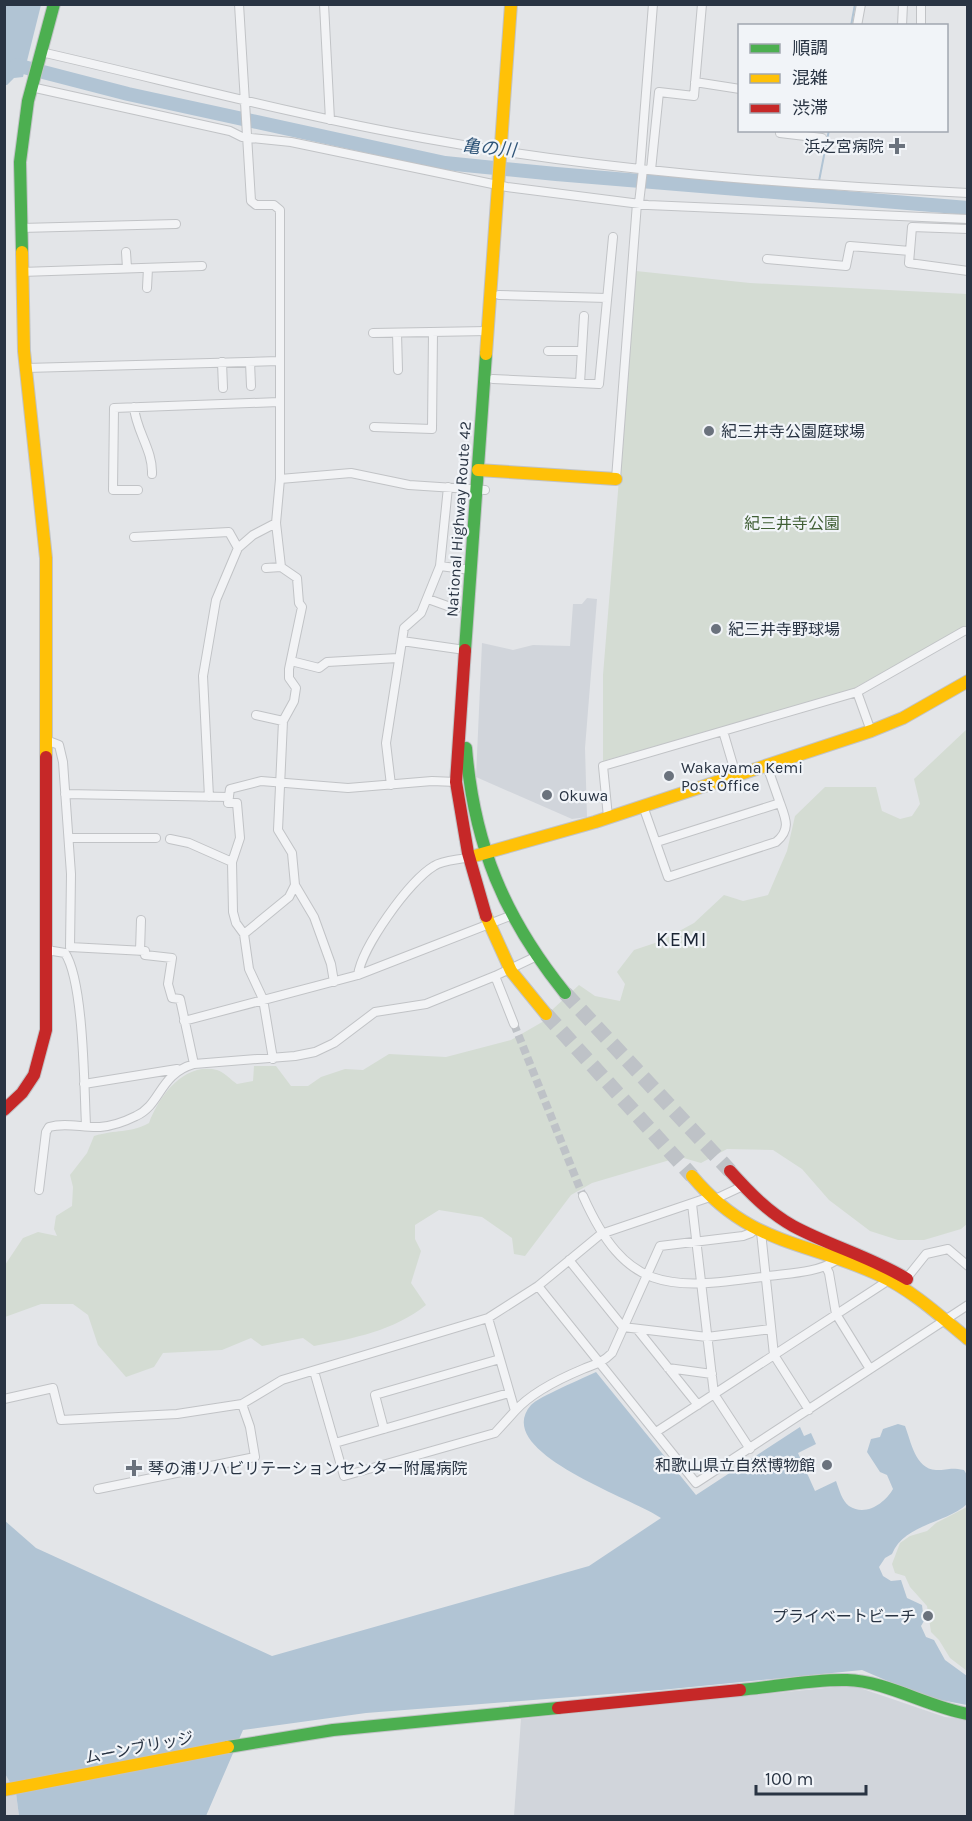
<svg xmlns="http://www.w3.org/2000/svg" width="972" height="1821" font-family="Karla,'Noto Sans JP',sans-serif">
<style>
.built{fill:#d1d5db}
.green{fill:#d4dcd3}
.water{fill:#b1c4d4}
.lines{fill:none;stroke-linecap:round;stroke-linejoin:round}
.stream{stroke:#b1c4d4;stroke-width:2}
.river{stroke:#b1c4d4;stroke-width:14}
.street-tunnel{stroke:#bec2c7;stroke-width:8;stroke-dasharray:8 4;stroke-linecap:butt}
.highway-tunnel{stroke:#bec2c7;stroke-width:15;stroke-dasharray:15 8;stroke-linecap:butt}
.street-casing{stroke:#c1c3c6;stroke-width:10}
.fast-casing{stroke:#c1c3c6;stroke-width:14}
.slow-casing{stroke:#c1c3c6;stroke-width:14}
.jam-casing{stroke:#c1c3c6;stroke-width:14}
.street{stroke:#f2f3f5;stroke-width:8}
.fast{stroke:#4caf50;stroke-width:12}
.slow{stroke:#ffc107;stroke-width:12}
.jam{stroke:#c62828;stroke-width:12}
.poi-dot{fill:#6a727d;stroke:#f1f4f8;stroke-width:2}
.labels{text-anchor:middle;stroke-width:4.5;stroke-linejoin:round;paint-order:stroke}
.poi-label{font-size:16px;fill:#293443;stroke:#f1f4f8;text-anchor:start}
.street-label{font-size:16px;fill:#293443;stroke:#f1f4f8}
.park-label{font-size:16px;fill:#405f35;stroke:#f1f4f8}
.water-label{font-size:18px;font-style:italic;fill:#315679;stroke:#f1f4f8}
.quarter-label{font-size:20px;letter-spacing:1.5px;fill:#1b2534;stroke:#f1f4f8}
</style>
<rect width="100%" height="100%" fill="#e3e5e8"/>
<path class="built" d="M 587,598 L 597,599 L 585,748 L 587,817 L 572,819 L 476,777 L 482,643 L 513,650 L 533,645 L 570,646 L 573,604 L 582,604 Z
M 835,1687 L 857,1687 L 945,1717 L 967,1719 L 967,1816 L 514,1816 L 521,1719 Z
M 4,1772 L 16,1793 L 19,1816 L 5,1816 Z"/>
<path class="green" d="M 636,271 L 750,283 L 967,294 L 967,626 L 849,691 L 603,761 L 603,675 Z
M 967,729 L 968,1223 L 961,1229 L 924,1240 L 898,1240 L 870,1231 L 829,1200 L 802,1169 L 773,1150 L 727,1149 L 701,1163 L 680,1157 L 592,1183 L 571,1195 L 525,1256 L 514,1254 L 512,1238 L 482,1217 L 439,1210 L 415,1225 L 415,1239 L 421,1251 L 411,1283 L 426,1305 C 393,1331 355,1338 314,1346 L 303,1338 L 262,1346 L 251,1338 L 222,1350 L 163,1353 L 154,1367 L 126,1377 L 98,1345 L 88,1315 L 73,1304 L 41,1304 L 5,1317 L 5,1265 L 23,1238 L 38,1232 L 57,1236 L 54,1229 L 56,1216 L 72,1206 L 73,1187 L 70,1175 L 87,1153 L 94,1136 C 117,1129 128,1134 149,1123 C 159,1096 184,1062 217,1070 C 224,1072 231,1080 237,1084 L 253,1081 L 254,1066 L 276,1066 L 291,1086 L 308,1086 L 321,1077 L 345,1069 L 363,1070 L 389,1054 L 446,1057 L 511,1040 L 544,1021 L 553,1009 L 579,985 L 595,996 L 620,1001 L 625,984 L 617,972 L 634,950 L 661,941 L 694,923 L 724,895 L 743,901 L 768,895 L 787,851 L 795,816 L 825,787 L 876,787 L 882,811 L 900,819 L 912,816 L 920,804 L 914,779 Z
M 967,1507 L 967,1671 L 950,1658 L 939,1640 L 931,1632 L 927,1606 L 910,1587 L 905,1576 L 895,1573 L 892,1564 L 900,1543 L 910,1536 L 927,1531 L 936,1523 Z"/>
<path class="water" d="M 4,5 L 41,5 L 23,77 L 14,78 L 7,85 L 4,85 Z
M 596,1372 L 696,1495 L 800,1427 L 804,1436 L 811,1433 L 816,1444 L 798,1453 L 815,1491 L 836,1481 C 839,1489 842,1501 849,1506 C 866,1517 885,1503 893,1489 L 887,1475 L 880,1472 L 867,1452 L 871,1439 L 880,1437 L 883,1429 L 898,1424 L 905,1426 C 911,1441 915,1469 936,1470 C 948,1470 950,1467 964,1470 L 967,1475 L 967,1504 C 945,1524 904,1524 892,1554 L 885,1558 L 879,1567 L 883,1576 L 891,1581 L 901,1580 L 907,1598 L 922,1605 L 924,1621 L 921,1626 L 926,1637 L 934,1640 L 945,1660 L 967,1676 L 967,1705 L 925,1697 L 862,1670 L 661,1690 L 366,1713 L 243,1730 L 206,1816 L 19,1816 L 16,1793 L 4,1772 L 4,1520 L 36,1548 L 272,1656 L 589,1566 L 661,1518 C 635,1499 490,1452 531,1405 C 538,1397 584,1378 596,1372 Z"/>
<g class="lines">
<path class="stream" d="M 851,26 L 855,4
M 819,181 L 829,130
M 816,197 L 818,186"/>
<path class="river" d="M 16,65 L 128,94 L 445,163 L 556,174 L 968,208"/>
<path class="street-tunnel" d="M 514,1024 L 583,1196"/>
<path class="highway-tunnel" d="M 565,993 L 730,1171
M 546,1014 L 692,1176"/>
<defs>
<path id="street" d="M 239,4 L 251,201 L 256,205 L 274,205 L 280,210 L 280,479 L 276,523 L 281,567 L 297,578 L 299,603 L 302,607 L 289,669 L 289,678 L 296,688 L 294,701 L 283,721 L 278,830 L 292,853 L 295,885 L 314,917 L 331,964 L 334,982
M 324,4 L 330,120
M 857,26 L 861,4
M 902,26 L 903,4
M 921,26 L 921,4
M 41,52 C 168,81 294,115 423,138 C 602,171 785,184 968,193
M 695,82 L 740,89
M 31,87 L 230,131 L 242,137 L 291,142 L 507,187 L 648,205 L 968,219
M 781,130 L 780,133 L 822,138
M 640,169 L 653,4
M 651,170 L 659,92 L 694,96 L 702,4
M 639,203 L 643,169
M 21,228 L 176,224
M 968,229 L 912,227 L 909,263 L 968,271
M 126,252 L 127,268
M 767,259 L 846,266 L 850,246 L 910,251
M 21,272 L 202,266
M 147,288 L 148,268
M 499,295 L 607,298
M 373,333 L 488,331
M 397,333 L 398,370
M 548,351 L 582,351
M 222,362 L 223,388
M 250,362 L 251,386
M 26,368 L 279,361
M 493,379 L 599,384 L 613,237
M 580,383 L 584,316
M 134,407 C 136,431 153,450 152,474
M 374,427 L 432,429 L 433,332
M 280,479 L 351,473 L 409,485 L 485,490
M 616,479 L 637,203
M 138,490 L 113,490 L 114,408 L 279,402
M 134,537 L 229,532 L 238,548
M 440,566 L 471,570
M 266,568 L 281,567
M 428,599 L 456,609
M 402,641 L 465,650
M 291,661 L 319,668 L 327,662 L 398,658
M 857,692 L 964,631
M 256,715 L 283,721
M 723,731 L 857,692 L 871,731
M 46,740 L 59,745 L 63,762 L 71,874 L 70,947 L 145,951 L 145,955 L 172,958 L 168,984 L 172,998 L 180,999 L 194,1064
M 391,785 L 386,743 L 404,628 L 421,613 L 440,566 L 448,487
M 65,794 L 229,797
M 209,797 L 203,676 L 216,600 L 238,548 L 253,535 L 276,523
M 643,806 L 668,877 L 776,842 C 791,830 786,819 780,803
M 608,817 L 603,766 L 723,731 L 736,775
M 69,838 L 156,838
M 170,839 L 189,843 L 232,862
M 657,842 L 780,803 L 767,766
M 244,934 L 289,897 L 295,885
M 47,950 L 65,953 C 84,982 84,1087 86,1125
M 140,951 L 141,920
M 358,975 C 362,947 409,881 434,866 C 443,860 459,860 470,857
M 495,976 L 514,1024
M 184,1021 L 358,975 L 510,916
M 273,1059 L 263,999 L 249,969 L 244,934 L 236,923 L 233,912 L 232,862 L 240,838 L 237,803 L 228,803 L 230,789 L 261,781 L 348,788 L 432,781 L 456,782
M 84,1084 L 177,1069
M 39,1190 L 46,1132 L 49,1127 C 66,1122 83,1128 100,1127 C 112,1126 126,1121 136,1116 C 161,1105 159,1074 194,1064 L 295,1056 L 315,1052 L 334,1043 L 375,1012 L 426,1004 L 495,976 L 535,957
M 583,1196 C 626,1292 667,1290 762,1277 C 787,1273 815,1274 837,1260
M 713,1200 L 743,1186
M 692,1204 L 714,1394 L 750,1449
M 761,1232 L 774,1355 L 809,1410
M 569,1260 L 623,1327 L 707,1337 L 771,1329
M 826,1267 L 829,1273 L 836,1314 L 870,1369
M 906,1279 L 926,1254 L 948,1249 L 968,1266
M 538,1286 L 696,1483 L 968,1305
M 637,1329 L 698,1405
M 668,1368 L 712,1374
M 314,1371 L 344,1476 L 495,1433 L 515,1411 L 500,1359
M 4,1399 L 53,1388 L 61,1420 L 177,1414 L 242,1404 L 282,1380 L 488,1318 L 538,1286 L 601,1234 L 710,1197
M 515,1411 C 532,1392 559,1379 583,1369 C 595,1364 602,1363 612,1353 L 660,1246 L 743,1236 L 751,1233 L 754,1229
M 384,1429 L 375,1395 L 500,1359 L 488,1318
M 656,1432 L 889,1280
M 335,1443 L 509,1393
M 98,1489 L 255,1457 L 250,1427 L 242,1404"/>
<path id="fast" d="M 22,252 L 20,162 L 28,101 L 54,4
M 465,650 L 486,354
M 466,748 C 474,845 504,917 565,993
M 740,1690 C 774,1687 812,1679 847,1680 C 886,1681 928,1707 968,1714
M 228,1747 L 333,1730 L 558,1708"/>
<path id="slow" d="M 22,252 L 24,351 L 46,558 L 46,757
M 486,354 L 511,4
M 478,470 L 616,479
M 471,857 L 595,822 L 871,731 L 903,718 L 968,681
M 486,916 L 511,971 L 546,1014
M 692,1176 C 751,1246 804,1240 879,1275 C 912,1290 940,1316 968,1339
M 4,1790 L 228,1747"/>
<path id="jam" d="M 465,650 L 456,782 L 468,853 L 486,916
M 4,1110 L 22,1093 L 34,1075 L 46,1030 L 46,757
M 730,1171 C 749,1192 768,1212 793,1226 C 830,1246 871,1257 907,1279
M 558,1708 L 740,1690"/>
</defs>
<use href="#street" class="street-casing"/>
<use href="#fast" class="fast-casing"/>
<use href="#slow" class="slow-casing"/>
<use href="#jam" class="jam-casing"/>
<use href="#street" class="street"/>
<use href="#fast" class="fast"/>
<use href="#slow" class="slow"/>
<use href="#jam" class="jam"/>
</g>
<g class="poi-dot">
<path d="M894 137h6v6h6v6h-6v6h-6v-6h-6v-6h6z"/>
<circle cx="709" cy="431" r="6"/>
<circle cx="716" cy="629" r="6"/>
<circle cx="669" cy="776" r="6"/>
<circle cx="547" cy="795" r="6"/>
<circle cx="827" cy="1465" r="6"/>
<path d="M131 1459h6v6h6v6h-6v6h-6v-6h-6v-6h6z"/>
<circle cx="928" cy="1616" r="6"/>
</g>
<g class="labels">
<g class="poi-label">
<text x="884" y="152" text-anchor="end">浜之宮病院</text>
<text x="721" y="437">紀三井寺公園庭球場</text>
<text x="728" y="635">紀三井寺野球場</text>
<text x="681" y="773">Wakayama Kemi<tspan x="681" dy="18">Post Office</tspan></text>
<text x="559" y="801">Okuwa</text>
<text x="815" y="1471" text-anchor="end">和歌山県立自然博物館</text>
<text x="148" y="1474">琴の浦リハビリテーションセンター附属病院</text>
<text x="916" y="1622" text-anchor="end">プライベートビーチ</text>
</g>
<g class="street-label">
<text transform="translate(458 519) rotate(-86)" y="6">National Highway Route 42</text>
<text transform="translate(139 1747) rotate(-11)" y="6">ムーンブリッジ</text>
</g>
<g class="park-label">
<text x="792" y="529">紀三井寺公園</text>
</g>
<g class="water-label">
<text transform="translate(489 148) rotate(5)" y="6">亀の川</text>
</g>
<g class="quarter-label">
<text x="682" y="946">KEMI</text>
</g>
</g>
<rect width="972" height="1821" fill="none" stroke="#293443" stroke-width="12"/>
<rect x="738" y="24" width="210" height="108" fill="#f1f4f8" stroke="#a1a7b0" stroke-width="1.5"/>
<rect x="750" y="44" width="30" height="9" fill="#4caf50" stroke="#a1a7b0" stroke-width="1.5"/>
<text x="792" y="54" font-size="18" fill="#293443">順調</text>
<rect x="750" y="74" width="30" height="9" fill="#ffc107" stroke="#a1a7b0" stroke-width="1.5"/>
<text x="792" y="84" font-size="18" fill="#293443">混雑</text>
<rect x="750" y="104" width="30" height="9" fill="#c62828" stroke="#a1a7b0" stroke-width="1.5"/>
<text x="792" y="114" font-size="18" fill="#293443">渋滞</text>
<path d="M756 1785v9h110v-9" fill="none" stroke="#293443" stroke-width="3"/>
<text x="765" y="1785" font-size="18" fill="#293443" stroke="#f1f4f8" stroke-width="4.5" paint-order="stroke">100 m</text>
</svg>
